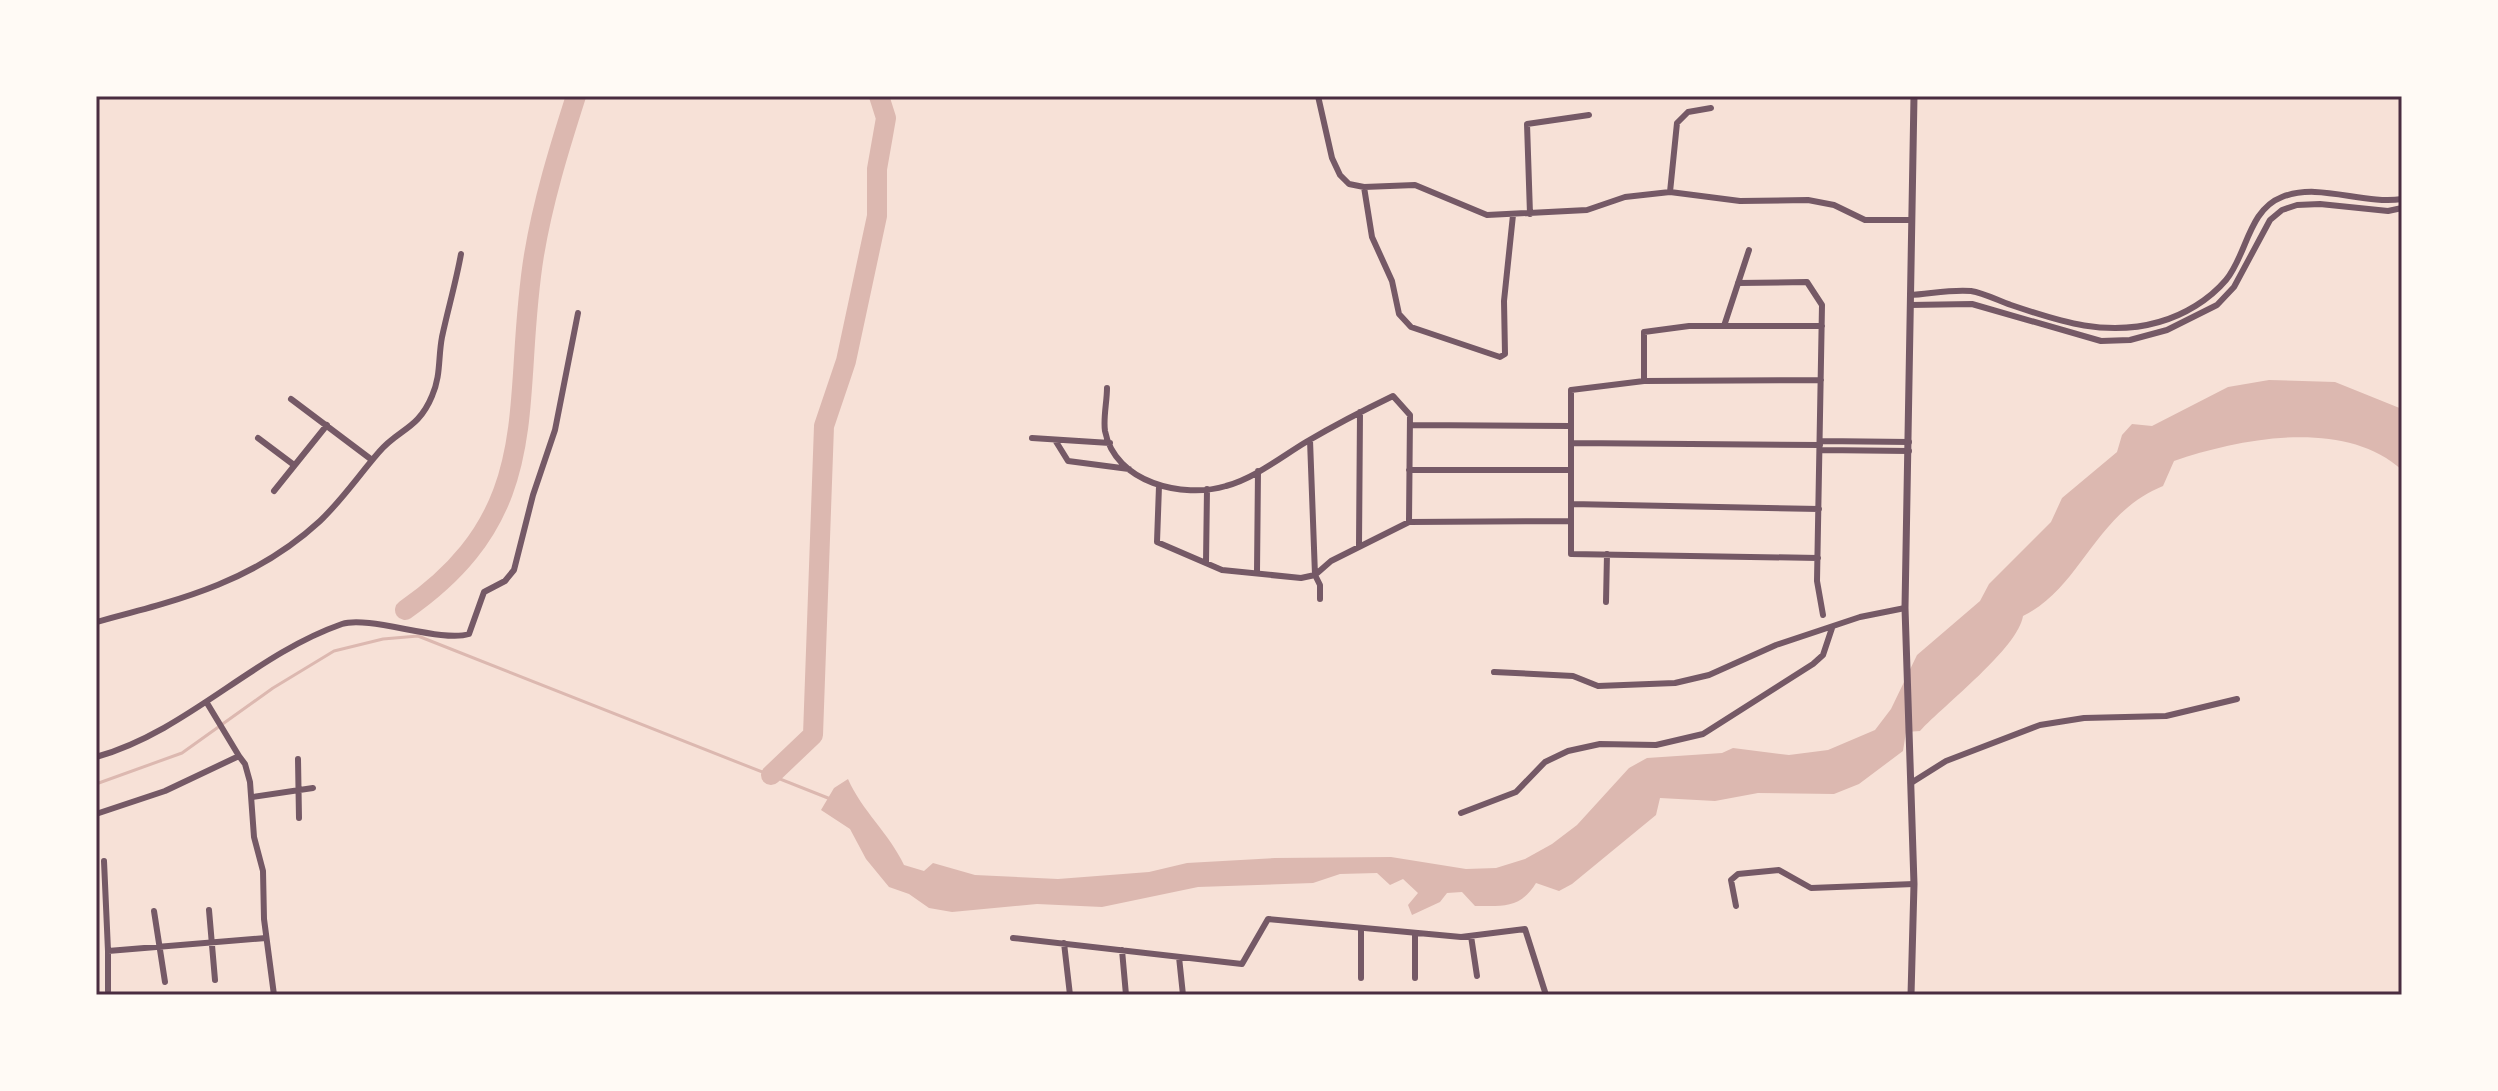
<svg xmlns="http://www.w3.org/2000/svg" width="2498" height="1091" font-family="Poppins,sans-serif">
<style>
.water{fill:#dcb8b0}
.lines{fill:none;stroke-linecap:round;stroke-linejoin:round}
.stream{stroke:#dcb8b0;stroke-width:3}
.river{stroke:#dcb8b0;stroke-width:20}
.minor{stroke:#755966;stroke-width:6}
.tertiary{stroke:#755966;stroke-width:7}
.neatline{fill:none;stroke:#4a2c40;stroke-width:3}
</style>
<rect width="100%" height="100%" fill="#f7e1d7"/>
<path class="water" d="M 2269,380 L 2335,382 L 2402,409 L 2402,470 C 2345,418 2241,438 2174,461 L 2163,486 C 2094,514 2082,587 2023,616 C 2018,648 1945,704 1920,731 L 1906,732 L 1903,751 L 1859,784 L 1834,794 L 1758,793 L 1715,801 L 1660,798 L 1656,815 L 1572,884 L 1559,891 L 1536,883 C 1520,909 1503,906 1475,906 L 1462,892 L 1447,893 L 1440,902 L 1412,915 L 1408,905 L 1418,893 L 1403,879 L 1390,885 L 1377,873 L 1340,874 L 1313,883 L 1198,887 L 1102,907 L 1037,904 L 952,912 L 929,908 L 909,894 L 889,887 L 866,859 L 850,829 L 821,810 L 834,788 L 848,779 C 862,811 889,833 904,865 L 924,871 L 933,863 L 975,875 L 1058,879 L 1149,872 L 1187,863 L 1275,858 L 1391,857 L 1466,869 L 1496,868 L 1525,859 L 1552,844 L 1577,825 L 1629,768 L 1647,758 L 1722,753 L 1733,748 L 1789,755 L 1828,750 L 1875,730 L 1891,709 L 1917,655 L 1980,601 L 1989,584 L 2051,522 L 2062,498 L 2117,452 L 2122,435 L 2132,424 L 2152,426 L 2228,387 Z"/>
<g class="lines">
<path class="stream" d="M 96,784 L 182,753 L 273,688 L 334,651 L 383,639 L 418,636 L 828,798"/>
<path class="river" d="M 405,610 C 549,510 510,402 534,255 C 543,201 559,149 576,96
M 771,775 L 813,735 L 824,426 L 846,361 L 877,216 L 877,169 L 886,118 L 879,96"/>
<path class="minor" d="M 1318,96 L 1332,158 L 1340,175 L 1349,184 L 1364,187 L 1415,185 L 1487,215 L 1587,210 L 1625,197 L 1670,192 L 1740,201 L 1808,200 L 1834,205 L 1865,220 L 1911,220
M 1364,187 L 1372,237 L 1392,281 L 1399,314 L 1411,327 L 1500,357 L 1505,354 L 1504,301 L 1513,215
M 1670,192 L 1677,123 L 1688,112 L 1711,108
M 1530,214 L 1527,124 L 1589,115
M 1738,283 L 1807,282 L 1822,305 L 1817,581 L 1823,615
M 1910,295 C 1929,294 1952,289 1971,291 C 1984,293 1999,301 2011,305 C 2061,322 2107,337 2159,322 C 2184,315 2209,300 2226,280 C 2247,255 2248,210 2282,197 C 2319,182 2363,205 2402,199
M 1910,305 L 1972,304 L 2101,341 L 2130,340 L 2167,330 L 2217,305 L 2234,287 L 2270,220 L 2282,210 L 2297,205 L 2320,204 L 2388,211 L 2402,208
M 1724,326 L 1749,250
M 1644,381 L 1644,332 L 1689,326 L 1822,326
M 1107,388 C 1107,402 1103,418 1105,431 C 1115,483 1183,499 1226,486 C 1255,478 1281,457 1306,442 C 1335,425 1364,410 1393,396 L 1410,415 L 1409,522
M 291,399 L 372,460
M 1410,425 L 1571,426
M 258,438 L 294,465
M 1032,438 L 1110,443
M 1055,440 L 1068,461 L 1129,469
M 1310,440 L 1315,575 L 1320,585 L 1320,599
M 1820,441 L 1909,442
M 1571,443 L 1820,445
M 1820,450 L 1909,451
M 1409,470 L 1571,470
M 1159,486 L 1157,542 L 1222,570 L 1301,578 L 1315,575 L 1331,561 L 1409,522 L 1571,521
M 274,491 L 327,425
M 1571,504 L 1819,509
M 1359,546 L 1360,412
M 1818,558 L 1571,554 L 1571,390 L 1644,381 L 1821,380
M 1206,563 L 1207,489
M 1257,572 L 1258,471
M 1606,602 L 1607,554
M 96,622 C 180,600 254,582 320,521 C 342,500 359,475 379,452 C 398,429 418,430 432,396 C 441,376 438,358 442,337 C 448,309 456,282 461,254
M 1494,672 L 1573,676 L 1598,686 L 1675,683 L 1709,675 L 1776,645 L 1860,617 L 1905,608
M 207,703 L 239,756
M 96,757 C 188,731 253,655 342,624 C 369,615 441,643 469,634 L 484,592 L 505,581 L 514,570 L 533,495 L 555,430 L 578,313
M 298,759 L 299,818
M 1911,783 L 1946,761 L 2040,725 L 2084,718 L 2166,716 L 2237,699
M 252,797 L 313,788
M 1461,813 L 1516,792 L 1545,762 L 1568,751 L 1600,744 L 1656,745 L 1703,734 L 1813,664 L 1823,655 L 1832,628
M 96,814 L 165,791 L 239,756 L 245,764 L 250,782 L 254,837 L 263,871 L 264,919 L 274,995
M 104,861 L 108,951
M 1736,906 L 1731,880 L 1738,874 L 1779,870 L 1811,888 L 1914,884
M 209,910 L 215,980
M 154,911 L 165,982
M 1415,934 L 1415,978
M 1471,936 L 1477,976
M 1013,938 L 1242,964 L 1268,919 L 1461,937 L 1525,929 L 1546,995
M 1064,943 L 1070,995
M 1122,950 L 1126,995
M 1179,957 L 1183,995
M 1361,978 L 1361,930
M 108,991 L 108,951 L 266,938"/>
<path class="tertiary" d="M 1911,995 L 1914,884 L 1905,608 L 1914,96"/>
</g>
<rect width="2498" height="1091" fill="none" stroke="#fffaf5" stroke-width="196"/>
<rect x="98" y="98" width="2302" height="895" class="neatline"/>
</svg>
